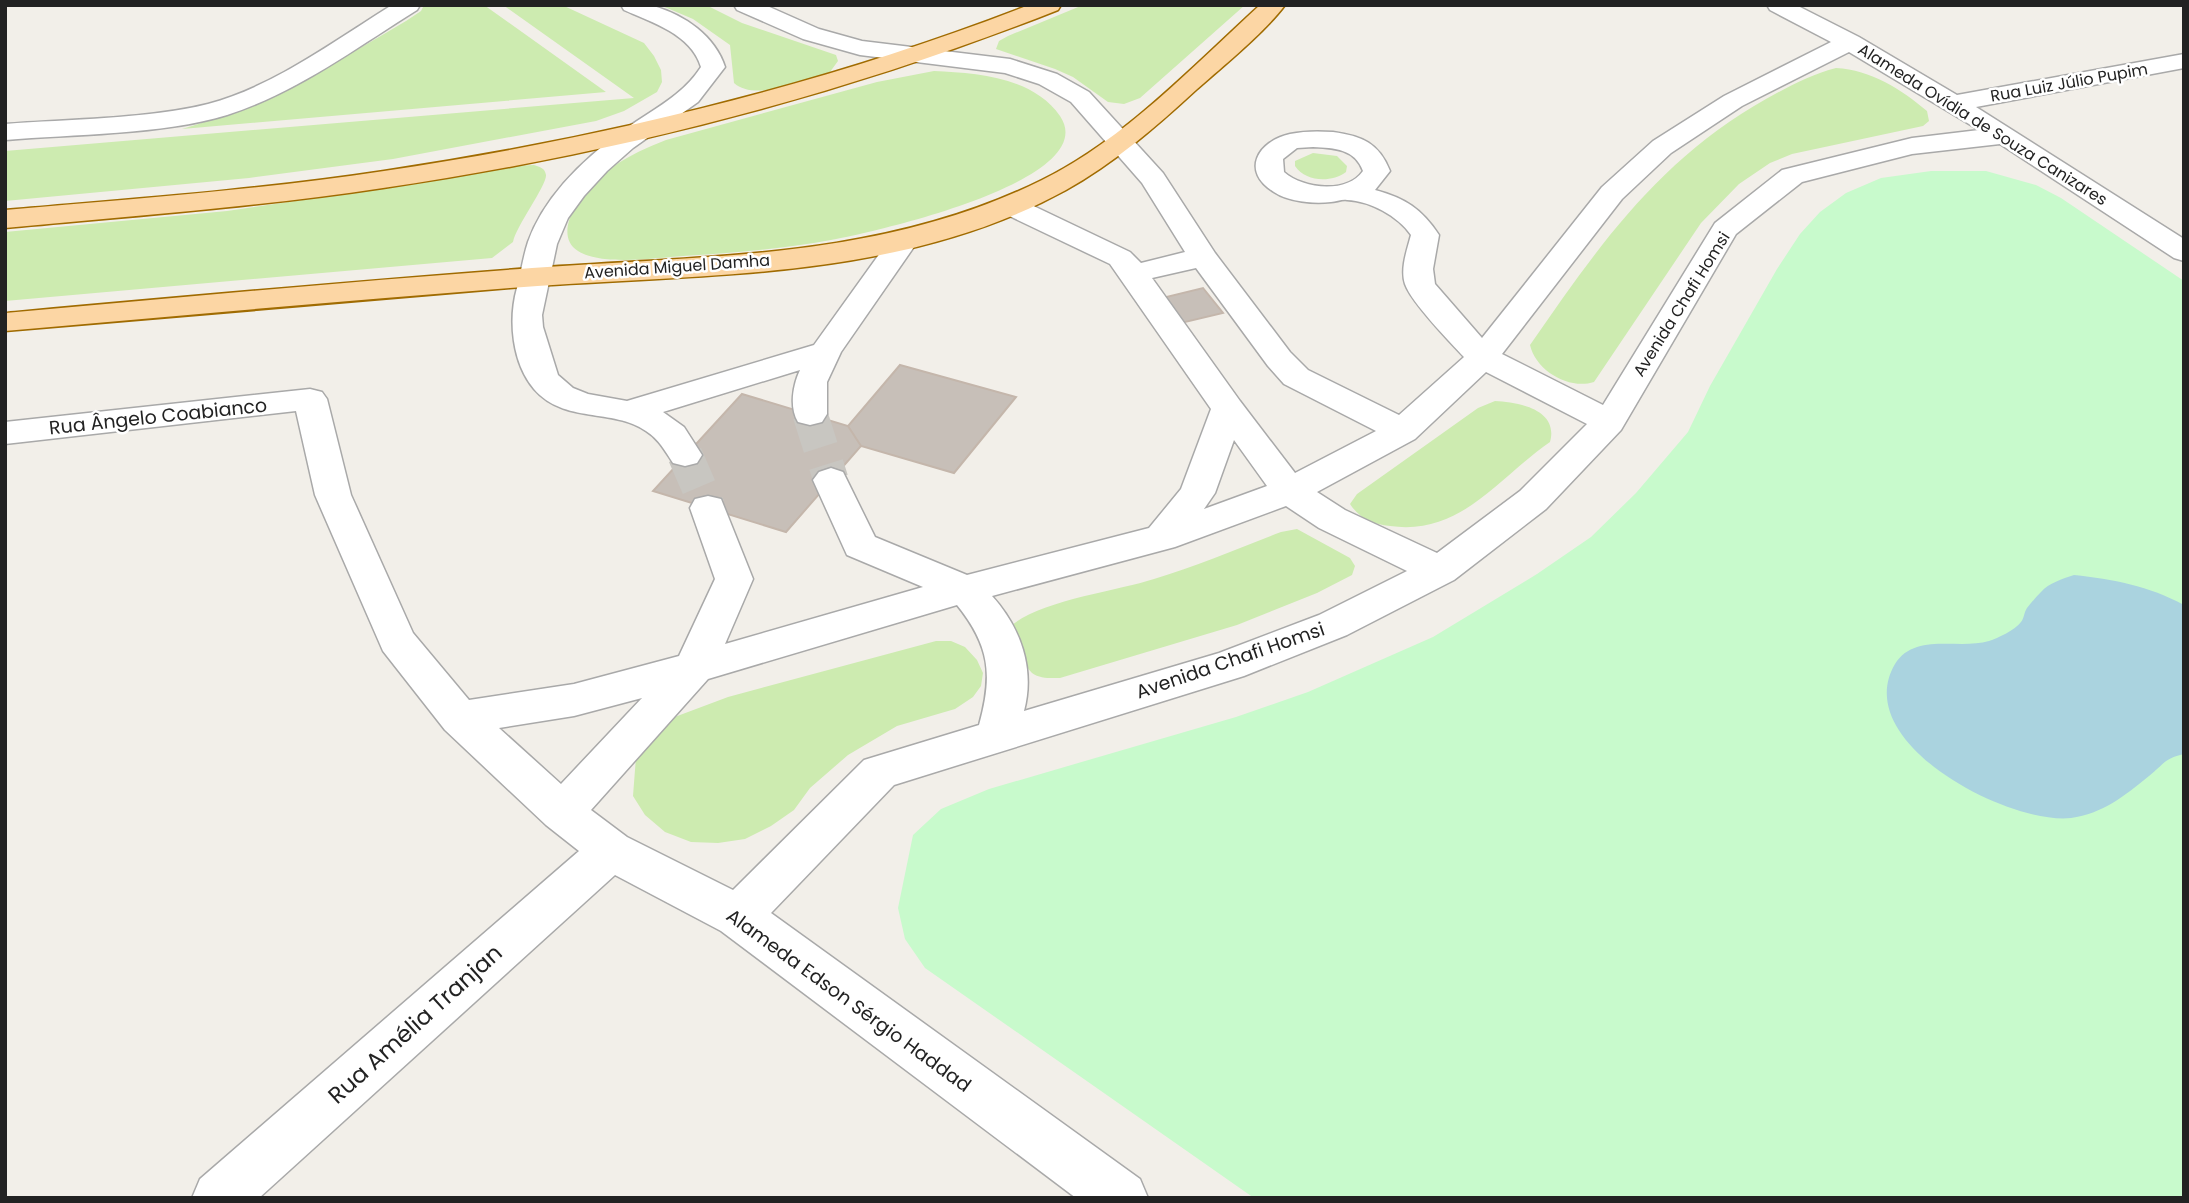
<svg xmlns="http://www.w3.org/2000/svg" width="2189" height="1203" font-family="Poppins,sans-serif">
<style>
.grass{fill:#cdebb0}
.park{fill:#c8facc}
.water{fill:#aad3df}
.building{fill:#c7bfb8;stroke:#c4b6ab;stroke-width:2}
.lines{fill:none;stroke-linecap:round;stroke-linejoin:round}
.minor-tunnel{stroke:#c8c6c1;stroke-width:35;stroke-dasharray:35 18;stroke-linecap:butt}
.minor-casing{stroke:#a9a9a9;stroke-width:3}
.major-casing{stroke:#a06b00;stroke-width:3}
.minor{fill:#fff;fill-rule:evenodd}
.major{fill:#fcd6a4;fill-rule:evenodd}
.labels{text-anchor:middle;stroke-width:5;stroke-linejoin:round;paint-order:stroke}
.far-street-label{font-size:16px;fill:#222;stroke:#fff}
.street-label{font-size:19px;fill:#222;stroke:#fff}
.near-street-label{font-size:23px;fill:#222;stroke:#fff}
</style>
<rect width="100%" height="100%" fill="#f2efe9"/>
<path class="grass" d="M 424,5 L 484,5 L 606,92 L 182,129 C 268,104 329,66 406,21 L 421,11 Z
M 503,5 L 562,5 L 644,43 L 654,56 L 661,70 L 662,82 L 657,92 L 624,111 L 596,121 L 393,159 L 249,178 L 5,201 L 5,151 L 634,98 Z
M 660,5 L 706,5 L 742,23 L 836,55 L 838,61 L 830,72 L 821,76 C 798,82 754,101 734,83 L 730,45 L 693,19 Z
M 1083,5 L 1245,5 L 1140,98 L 1124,104 L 1108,102 L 1073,77 L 1055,69 L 996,49 L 999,41 L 1008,36 Z
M 1836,68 C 1871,70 1901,89 1927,111 L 1929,121 L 1923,126 L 1792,154 L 1770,163 L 1739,184 L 1701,223 L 1594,382 C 1569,390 1536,371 1530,345 C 1596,250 1653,167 1754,106 C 1780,91 1808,75 1836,68 Z
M 934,71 C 977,73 1033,77 1060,116 C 1104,181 870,233 831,240 C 782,249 732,253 683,256 C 656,258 601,266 578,251 C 562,241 567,222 574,208 C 593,173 630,154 666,140 L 877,82 Z
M 1313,153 L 1337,156 L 1347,166 L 1346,172 C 1331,183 1306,182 1295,166 L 1295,161 Z
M 534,165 C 540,167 545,168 546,175 C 547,185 516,226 513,242 L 492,258 L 5,301 L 5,232 L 227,211 L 426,182 L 513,166 Z
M 1495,401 C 1519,402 1559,410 1550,442 C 1498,478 1461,536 1390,526 C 1372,524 1360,519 1350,504 L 1357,494 L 1478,408 Z
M 1297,529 L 1350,558 L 1355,566 L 1352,575 L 1317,593 L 1237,625 L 1060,678 C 1051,678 1040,679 1032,673 C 1022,663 1012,640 1010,627 C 1037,601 1117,591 1154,579 C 1197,566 1239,548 1281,532 Z
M 936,641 L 951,641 L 965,647 L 977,660 L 983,673 L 981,686 L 973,697 L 955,709 L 897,726 L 848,755 L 810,788 L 794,810 L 771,826 L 745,839 L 718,843 L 691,842 L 665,832 L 645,815 L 633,796 L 636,757 L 672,718 L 728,697 Z"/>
<path class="park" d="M 1931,171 L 1986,171 L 2036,185 L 2061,198 L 2184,281 L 2184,1198 L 1254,1198 L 925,968 L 905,939 L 898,908 L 913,835 L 941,809 L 989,789 L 1236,717 L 1308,692 L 1433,637 L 1537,574 L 1591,537 L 1636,493 L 1688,432 L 1710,386 L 1777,269 L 1800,234 L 1820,212 L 1846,193 L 1881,178 Z"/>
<path class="water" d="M 2074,575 C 2113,579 2149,586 2184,605 L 2184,754 C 2165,758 2164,764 2149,776 C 2126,795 2102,814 2071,818 C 2008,825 1849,742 1895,664 C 1915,632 1959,650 1989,641 C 1998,638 2015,630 2021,622 C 2024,619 2024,612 2027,608 C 2031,603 2036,597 2041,592 C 2049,583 2062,579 2074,575 Z"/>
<path class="building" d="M 1203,288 L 1223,313 L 1181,323 L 1162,298 Z
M 900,365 L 1016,397 L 954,473 L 861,446 L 848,426 Z
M 742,394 L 848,426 L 861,446 L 786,532 L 653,491 Z"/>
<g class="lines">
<path class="minor-tunnel" d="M 810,414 L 831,480
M 685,455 L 708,508"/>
<defs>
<path id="minor" d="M 392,5 L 420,5 L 417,10 C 356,48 296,93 227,115 C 162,135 74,134 5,140 L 5,124 C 68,119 148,119 208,104 C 275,86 334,41 392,5 Z
M 621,5 C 631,5 644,3 653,6 C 685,15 715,36 725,67 L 698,102 L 633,148 L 607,171 L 584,196 L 568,218 L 557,244 L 542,315 L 543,327 L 558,375 L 573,388 L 588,394 L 627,401 L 814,345 L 893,235 L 903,232 L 913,235 L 918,241 L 841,352 L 827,382 L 827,414 L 822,422 L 810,425 L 798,422 C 789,407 793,385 800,370 L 663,412 L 684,427 L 702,455 L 697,463 L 685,466 L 673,463 C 665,451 659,439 646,431 C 613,408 564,424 534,389 C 512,363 508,320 517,288 C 521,273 523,257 528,242 C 545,194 588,155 628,127 C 654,109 683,95 701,67 C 691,34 653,23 624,10 Z
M 734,5 L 765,5 L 819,29 L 862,41 L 1010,59 L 1057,74 L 1089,92 L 1163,173 L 1215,253 L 1290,352 L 1308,370 L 1399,415 L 1464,357 C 1450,342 1411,302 1405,284 C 1400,269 1407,250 1411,235 C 1398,216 1370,201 1347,200 C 1342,199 1336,202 1331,202 C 1314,204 1289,202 1274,192 C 1240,171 1258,141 1290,134 C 1304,131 1318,131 1333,132 C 1362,136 1379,143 1390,171 L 1375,190 C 1405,198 1422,209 1439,235 L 1433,269 L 1435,284 L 1482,338 L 1602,187 L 1653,141 L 1724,96 L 1831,42 L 1770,10 L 1767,5 L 1796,5 L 1859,37 L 1957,95 L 2184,54 L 2184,68 L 1976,107 L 2184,239 L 2184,261 L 2174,258 L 2000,144 L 1912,154 L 1802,182 L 1736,234 L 1621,430 L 1546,509 L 1454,580 L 1347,635 L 1244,676 L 894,785 L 771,913 L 1140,1179 L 1148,1198 L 1076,1198 L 721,931 L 615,875 L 259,1198 L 192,1198 L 200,1179 L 579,851 L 546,825 L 445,730 L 383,651 L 315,495 L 296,411 L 5,444 L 5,422 L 310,389 L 322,392 L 327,399 L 351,495 L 413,633 L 469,700 L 574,684 L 679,656 L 715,579 L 690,508 L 695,499 L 708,496 L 721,499 L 753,579 L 725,644 L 923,587 L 847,555 L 813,480 L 819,472 L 831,468 L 843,472 L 875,537 L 967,575 L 1149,528 L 1181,489 L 1211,409 L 1110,264 L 1001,212 L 997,206 L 1001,200 L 1011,198 L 1021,200 L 1130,252 L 1141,263 L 1185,252 L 1142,183 L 1071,102 L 1039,84 L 1005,73 L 860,55 L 803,39 L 737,10 ZM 1849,52 L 1979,130 L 1912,138 L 1782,170 L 1715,223 L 1603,405 L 1502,354 L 1622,199 L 1671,153 L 1742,106 ZM 1313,147 C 1335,148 1355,149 1363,171 C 1347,194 1303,189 1284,172 L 1283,159 L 1297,148 ZM 1196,268 L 1268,366 L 1284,384 L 1376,431 L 1295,473 L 1240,401 L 1152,278 ZM 1486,372 L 1587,424 L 1520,491 L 1437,553 L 1345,510 L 1317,492 L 1415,439 ZM 1234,440 L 1267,486 L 1204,509 L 1215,493 ZM 1286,506 L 1319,528 L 1407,571 L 1319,615 L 1219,653 L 1024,711 C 1035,669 1021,628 992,596 L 1175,547 ZM 957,605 C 990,646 993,675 979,725 L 864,760 L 733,890 L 627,837 L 591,810 L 708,679 ZM 642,698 L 561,784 L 499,728 L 574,716 Z"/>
<path id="major" d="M 1029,5 L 1061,5 L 1058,10 C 841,96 614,154 383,188 C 258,207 131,216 5,228 L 5,210 C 132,199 259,190 384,171 C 604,138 821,86 1029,5 Z
M 1260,5 L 1285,5 C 1265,32 1222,67 1196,90 C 1156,127 1114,163 1066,190 C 898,283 695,273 510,288 C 342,301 174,316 5,331 L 5,313 C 181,297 356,281 532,268 C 706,255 881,260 1042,180 C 1125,139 1192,67 1260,5 Z"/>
</defs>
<use href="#minor" class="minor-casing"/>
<use href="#major" class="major-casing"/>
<use href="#minor" class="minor"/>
<use href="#major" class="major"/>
</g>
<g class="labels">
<g class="far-street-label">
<text transform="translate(2069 82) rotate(-10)" y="6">Rua Luiz Júlio Pupim</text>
<text transform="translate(1983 124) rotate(32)" y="6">Alameda Ovídia de Souza Canizares</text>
<text transform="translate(677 266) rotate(-4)" y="6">Avenida Miguel Damha</text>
<text transform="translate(1681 304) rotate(-58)" y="6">Avenida Chafi Homsi</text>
</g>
<g class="street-label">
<text transform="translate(158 416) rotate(-6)" y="7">Rua Ângelo Coabianco</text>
<text transform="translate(1230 660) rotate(-19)" y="7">Avenida Chafi Homsi</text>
<text transform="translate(849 1000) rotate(36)" y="7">Alameda Edson Sérgio Haddad</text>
</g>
<g class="near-street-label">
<text transform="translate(415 1024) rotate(-42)" y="8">Rua Amélia Tranjan</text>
</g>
</g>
<rect width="2189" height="1203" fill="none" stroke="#222222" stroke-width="14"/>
</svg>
